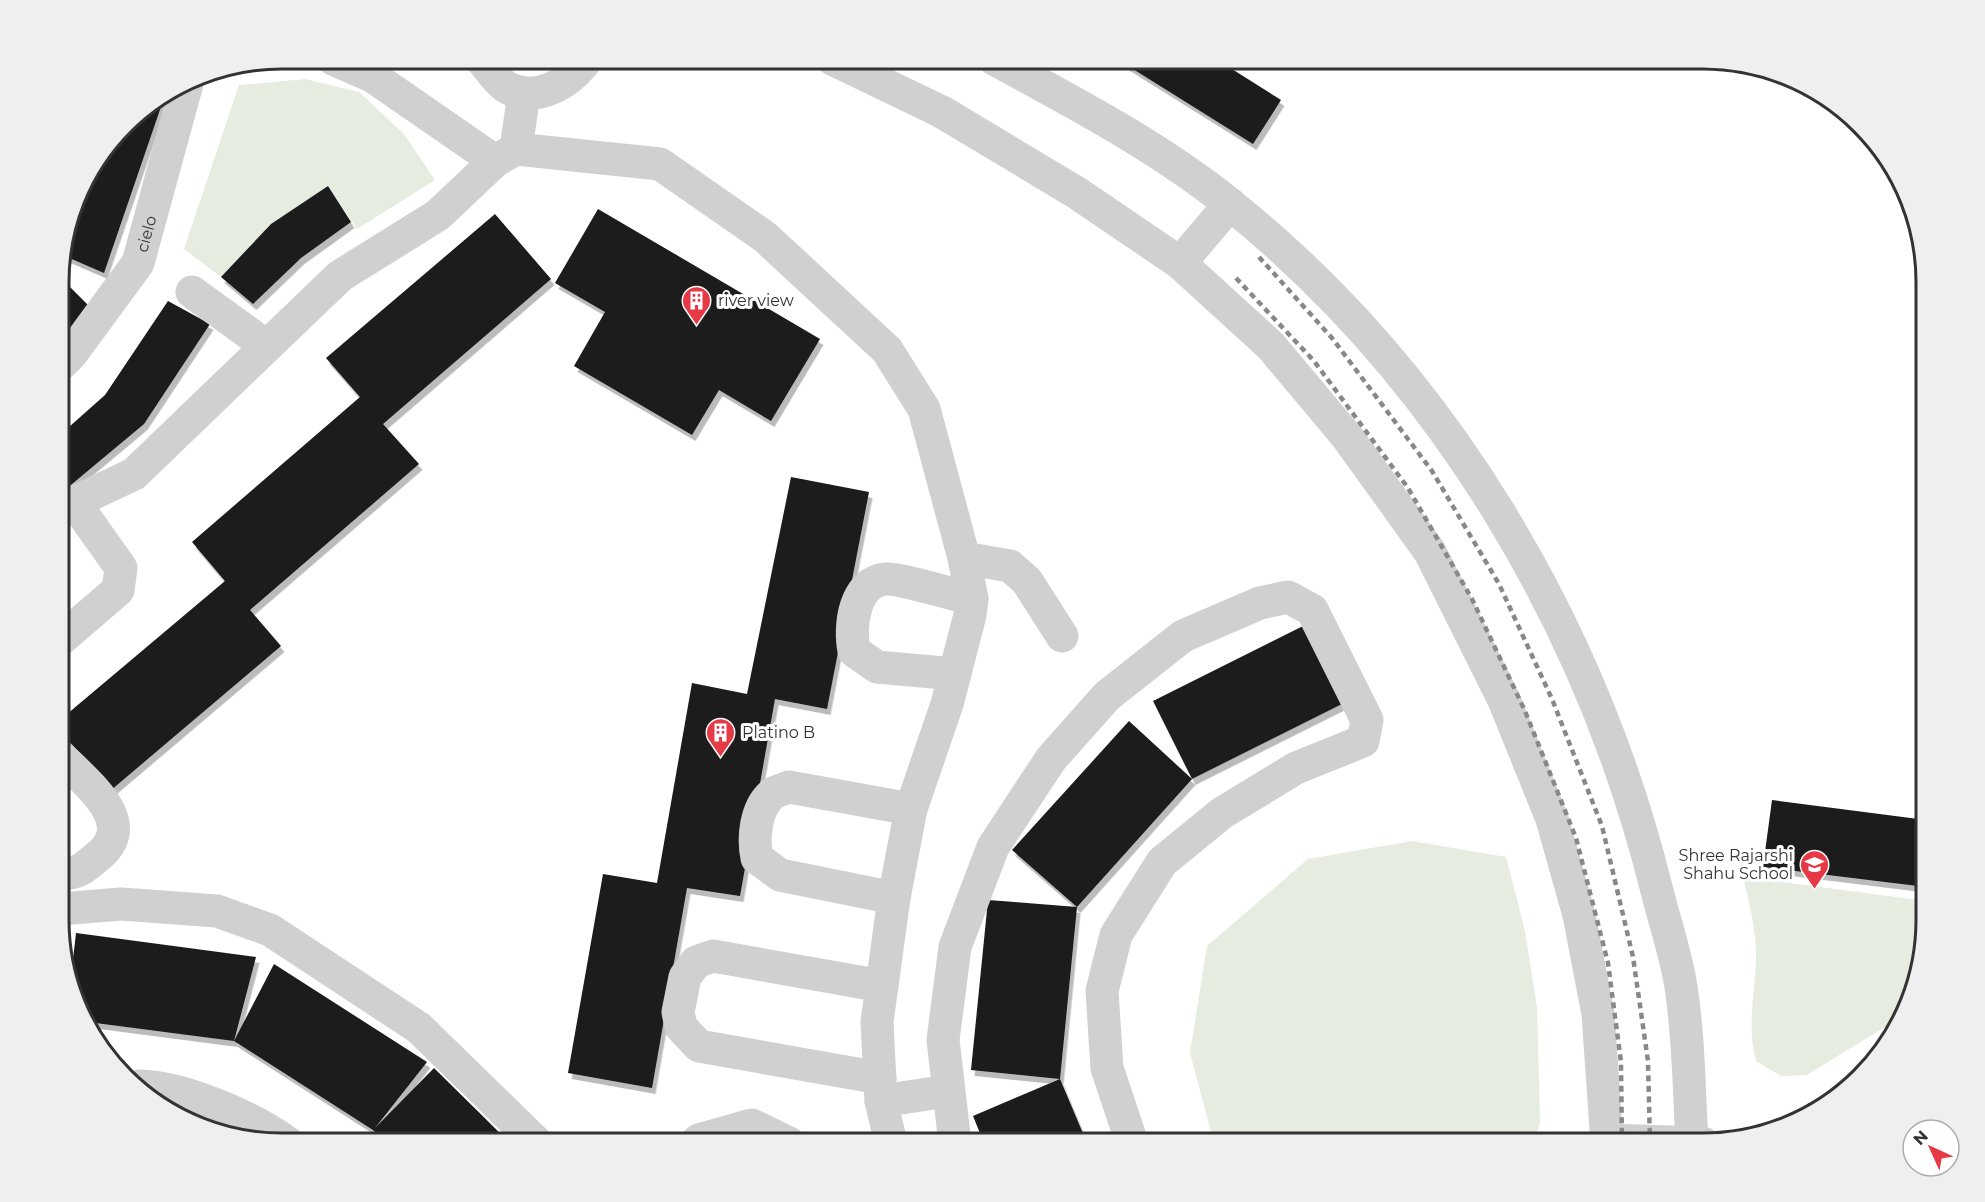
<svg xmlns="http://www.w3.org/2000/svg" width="1985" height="1202" font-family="Montserrat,sans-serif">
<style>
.green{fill:#e6ecdf}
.building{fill:#1a1a1a;filter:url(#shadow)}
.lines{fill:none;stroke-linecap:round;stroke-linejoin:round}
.street{stroke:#d0d0d0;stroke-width:33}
.rail{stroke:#888;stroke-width:4.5;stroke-dasharray:6 4.5;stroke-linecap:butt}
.labels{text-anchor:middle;stroke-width:6;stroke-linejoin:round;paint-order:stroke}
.street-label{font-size:16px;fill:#333;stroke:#fff}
.poi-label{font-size:16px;fill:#333;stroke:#fff;text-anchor:start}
.rim{fill:none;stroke:#333;stroke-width:3}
</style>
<defs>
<filter id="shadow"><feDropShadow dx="3.5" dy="6" stdDeviation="0" flood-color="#0004"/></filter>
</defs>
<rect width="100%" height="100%" fill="#fff"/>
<path class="green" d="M 305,79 L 359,92 L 404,134 L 435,180 L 357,229 L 328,186 L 271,224 L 221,277 L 184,249 L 239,85 Z
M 1412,841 L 1506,857 L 1525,931 L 1537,1007 L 1540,1122 L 1534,1143 L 1214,1143 L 1190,1053 L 1207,946 L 1308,859 Z
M 1743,877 L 1926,901 L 1926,934 L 1901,1017 L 1807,1075 L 1781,1076 L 1756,1061 C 1746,1023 1756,993 1756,955 C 1756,929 1749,902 1743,877 Z"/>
<path class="building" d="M 1117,59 L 1216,59 L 1281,100 L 1253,144 Z
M 165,95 L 104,273 L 60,254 L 82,183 L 134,114 Z
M 328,186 L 351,222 L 301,258 L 253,304 L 221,277 L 271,224 Z
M 598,209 L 820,339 L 771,421 L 719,390 L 692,435 L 574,366 L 605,312 L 555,283 Z
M 495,214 L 551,279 L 383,424 L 419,464 L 250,610 L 281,646 L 110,791 L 60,732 L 60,720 L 225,581 L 192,542 L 360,397 L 326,358 Z
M 60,277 L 94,311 L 60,336 Z
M 168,301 L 210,324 L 144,424 L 60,494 L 60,435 L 105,395 Z
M 791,477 L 869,492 L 827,709 L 775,699 L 740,896 L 687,888 L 652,1088 L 568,1073 L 603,874 L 657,883 L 692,683 L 747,694 Z
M 1309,623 L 1348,701 L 1192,779 L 1153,701 Z
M 1129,721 L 1192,779 L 1077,907 L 1012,850 Z
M 1772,800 L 1926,820 L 1926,887 L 1763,867 Z
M 988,900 L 1077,907 L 1060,1079 L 971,1070 Z
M 76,933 L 256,957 L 234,1041 L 88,1022 L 71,977 Z
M 274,964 L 427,1062 L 375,1128 L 434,1068 L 510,1143 L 387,1143 L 373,1130 L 234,1041 Z
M 1060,1079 L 1087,1143 L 984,1143 L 973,1116 Z"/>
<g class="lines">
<g class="street">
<path d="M 333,59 L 372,76 L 495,161"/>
<path d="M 481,59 C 488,67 497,81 506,87 C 537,104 569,83 587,59"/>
<path d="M 832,59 L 942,112 L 1077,193 L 1180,263 L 1271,346 L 1348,438 L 1430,552 L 1504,700 L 1552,819 L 1579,915 L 1598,1014 L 1607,1143"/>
<path d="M 994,59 C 1075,103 1159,147 1231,205 C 1444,376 1590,624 1656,887 C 1664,920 1676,954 1681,987 C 1689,1038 1689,1092 1692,1143"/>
<path d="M 516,149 L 660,164 L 765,237 L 887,350 L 924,409 L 964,558 L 972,599 L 970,615 L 947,704 L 911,809 L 894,898 L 877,1022 L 881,1101 L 891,1143"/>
<path d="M 1180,263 L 1230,204"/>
<path d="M 192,292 L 265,345"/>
<path id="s1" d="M 60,365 L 72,353 L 138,263 L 188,80"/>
<path d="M 60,509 L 134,474 L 340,276 L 438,215 L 495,161 L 516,149 L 524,93"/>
<path d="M 964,558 L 1010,566 L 1027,581 L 1062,636"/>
<path d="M 60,640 L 118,590 L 121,568 L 75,503"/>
<path d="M 955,674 L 877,667 L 854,651 C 849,627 854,581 886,579 C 900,578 955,595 972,599"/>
<path d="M 60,756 C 86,783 141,823 97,857 C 84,868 78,874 60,874"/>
<path d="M 894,898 L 780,875 L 757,858 C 753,839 755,809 772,794 C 776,791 784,789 789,787 L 911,809"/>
<path d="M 60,909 L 121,904 L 217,911 L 270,930 L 419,1028 L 537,1143"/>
<path d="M 880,1078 L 699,1046 L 681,1027 L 678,1012 L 685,977 L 696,962 L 713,956 L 882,986"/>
<path d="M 140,1086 C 183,1087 253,1117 288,1143"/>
<path d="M 881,1101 L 948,1091"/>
<path d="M 1607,1140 L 1703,1143"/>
<path d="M 696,1143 L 699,1140 L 752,1125 L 789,1143"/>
<path d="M 955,1143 L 943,1040 L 955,947 L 993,847 L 1051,759 L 1107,696 L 1183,636 L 1260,603 L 1288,597 L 1312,610 L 1367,720 L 1363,741 L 1296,768 L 1222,813 L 1162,862 L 1116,935 L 1102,991 L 1107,1068 L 1132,1143"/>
</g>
<path class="rail" d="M 1259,257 L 1332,338 L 1432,471 L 1499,584 L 1552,699 L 1602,826 L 1633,957 L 1648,1061 L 1650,1143
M 1236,278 L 1314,361 L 1408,488 L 1472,599 L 1525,711 L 1576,838 L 1608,963 L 1621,1062 L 1622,1143"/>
</g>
<defs>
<symbol id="building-pin" viewBox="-11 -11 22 30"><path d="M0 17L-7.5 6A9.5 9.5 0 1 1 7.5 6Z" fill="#e63946" stroke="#fff"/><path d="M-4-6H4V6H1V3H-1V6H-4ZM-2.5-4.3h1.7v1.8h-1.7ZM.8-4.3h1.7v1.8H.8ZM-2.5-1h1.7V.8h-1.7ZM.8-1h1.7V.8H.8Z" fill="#fff"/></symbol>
<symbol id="school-pin" viewBox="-11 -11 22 30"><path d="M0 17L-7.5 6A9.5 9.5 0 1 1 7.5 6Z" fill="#e63946" stroke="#fff"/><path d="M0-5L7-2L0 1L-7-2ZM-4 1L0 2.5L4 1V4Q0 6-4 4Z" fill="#fff"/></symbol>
</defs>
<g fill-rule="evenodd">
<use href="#building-pin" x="680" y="284" width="33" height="45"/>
<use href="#building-pin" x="704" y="716" width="33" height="45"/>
<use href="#school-pin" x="1798" y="848" width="33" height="45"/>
</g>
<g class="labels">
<g class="street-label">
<text dy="6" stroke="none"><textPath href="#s1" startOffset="159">cielo</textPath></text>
</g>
<g class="poi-label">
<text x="718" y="306">river view</text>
<text x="742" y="738">Platino B</text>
<text x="1793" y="861" text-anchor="end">Shree Rajarshi<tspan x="1793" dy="18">Shahu School</tspan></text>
</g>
</g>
<path d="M0 0H1985V1202H0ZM282 69H1703A213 213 0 0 1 1916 282V920A213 213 0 0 1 1703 1133H282A213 213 0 0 1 69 920V282A213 213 0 0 1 282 69Z" fill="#efefef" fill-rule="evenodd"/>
<path class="rim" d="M282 69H1703A213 213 0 0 1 1916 282V920A213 213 0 0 1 1703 1133H282A213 213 0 0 1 69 920V282A213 213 0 0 1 282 69Z"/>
<g transform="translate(1931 1148) rotate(315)"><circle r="28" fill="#ffffff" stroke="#adadad" stroke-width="1.5"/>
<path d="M0-4.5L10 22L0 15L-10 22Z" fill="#e63946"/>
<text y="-9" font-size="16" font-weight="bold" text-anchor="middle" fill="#333333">N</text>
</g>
</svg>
